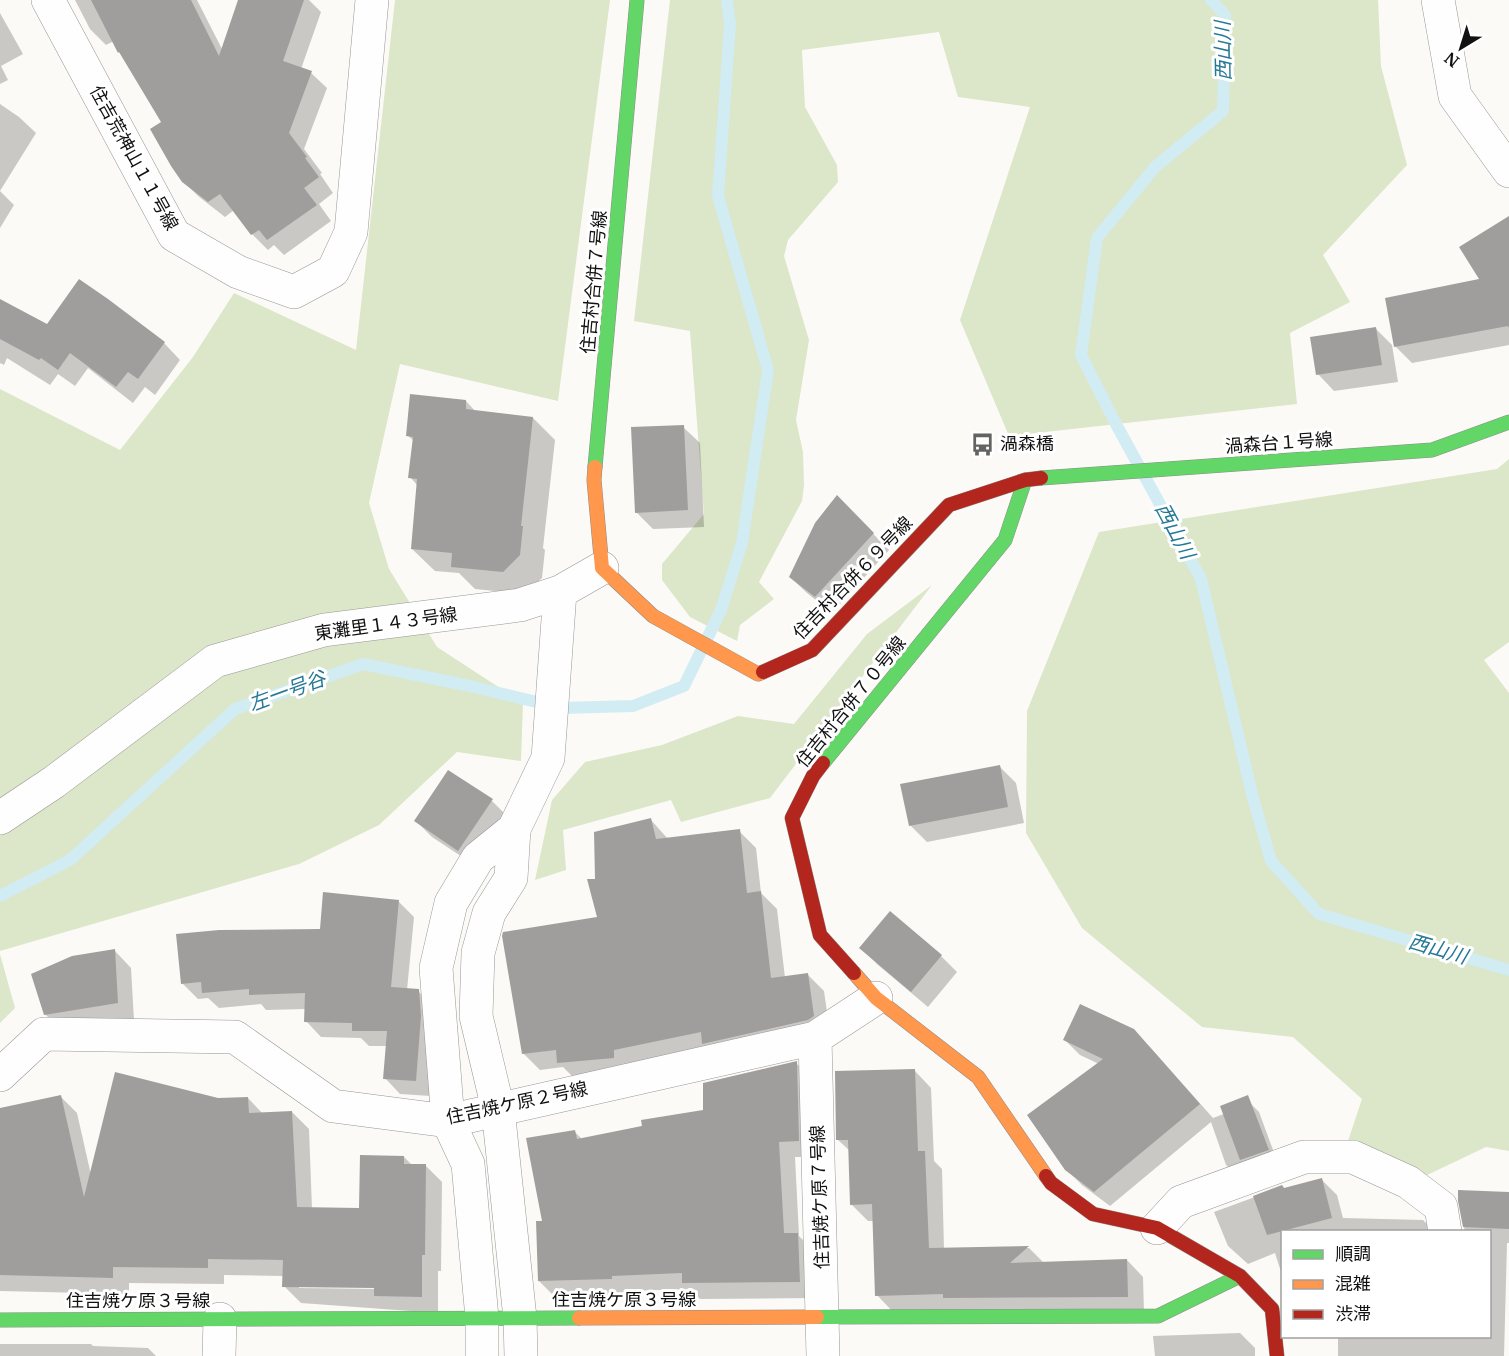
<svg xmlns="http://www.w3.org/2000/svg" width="1509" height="1356" font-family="Merriweather,'Noto Sans JP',serif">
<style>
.forest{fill:#dce6c8}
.shadow{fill:#0003;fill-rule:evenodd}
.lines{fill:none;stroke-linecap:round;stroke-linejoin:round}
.stream{stroke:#d1ecf3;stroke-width:12}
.building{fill:#a09e9c}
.street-casing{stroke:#979695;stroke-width:34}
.fast-casing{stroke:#8d8d8b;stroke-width:15}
.slow-casing{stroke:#8d8d8b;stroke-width:15}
.jam-casing{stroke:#8d8d8b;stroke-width:15}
.street{stroke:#fffefe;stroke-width:33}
.fast{stroke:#63d668;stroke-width:14}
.slow{stroke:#ff974d;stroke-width:14}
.jam{stroke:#b3261e;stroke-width:14}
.labels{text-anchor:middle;stroke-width:6;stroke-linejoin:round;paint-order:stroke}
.street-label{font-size:18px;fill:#111;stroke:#fff}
.poi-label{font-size:18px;fill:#111;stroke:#fff;text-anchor:start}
.water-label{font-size:20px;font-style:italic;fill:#257997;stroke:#fff}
</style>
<rect width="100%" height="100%" fill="#fcfaf7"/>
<path class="forest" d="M 395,0 L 610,0 L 558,401 L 400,364 L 369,503 L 389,569 L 437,647 L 523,703 L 521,761 L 457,752 L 379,825 L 299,864 L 0,951 L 0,389 L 120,450 L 193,357 L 234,293 L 356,350 Z
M 670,0 L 1378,0 L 1381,66 L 1407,165 L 1323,255 L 1350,302 L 1290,333 L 1297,404 L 1009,436 L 960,320 L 1030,107 L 958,97 L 939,32 L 802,50 L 805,107 L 837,165 L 838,182 L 788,240 L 784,256 L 809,340 L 796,420 L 803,452 L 804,485 L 802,501 L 759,582 L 774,599 L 740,625 L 737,641 L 690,617 L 662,580 L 662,564 L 704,514 L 690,331 L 634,321 Z
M 1509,459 L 1509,642 L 1484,660 L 1509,693 L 1509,1151 L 1486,1147 L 1423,1177 L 1347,1144 L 1362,1099 L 1293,1037 L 1202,1027 L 1082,928 L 1026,833 L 1027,711 L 1099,532 L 1497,469 Z
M 932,585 L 770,798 L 681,822 L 671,800 L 563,830 L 566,870 L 535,880 L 552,800 L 585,762 L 662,745 L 738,716 L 794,724 L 867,634 Z
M 0,954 L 15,1008 L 0,1023 Z"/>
<path class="shadow" d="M 75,0 L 197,0 L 223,51 L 240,0 L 309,0 L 321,12 L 301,69 L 311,73 L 327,88 L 304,149 L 322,173 L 320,174 L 333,193 L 319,204 L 331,221 L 284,255 L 274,245 L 268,250 L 252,234 L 234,210 L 225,217 L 198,196 L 181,179 L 163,123 L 114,41 L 106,45 L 90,29 Z
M 0,13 L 23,54 L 1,66 L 8,80 L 0,84 Z
M 0,104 L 19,117 L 36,133 L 0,191 Z
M 0,191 L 14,205 L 0,228 Z
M 1509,220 L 1509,345 L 1412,363 L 1396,347 L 1387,299 L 1482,280 Z
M 0,300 L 48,326 L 164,343 L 180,360 L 155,395 L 145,387 L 133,403 L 88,368 L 75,386 L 58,374 L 50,385 L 7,358 L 4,365 L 0,363 Z
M 1376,329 L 1392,345 L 1398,382 L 1334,391 L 1318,374 Z
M 466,401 L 476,412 L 533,418 L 555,440 L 543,548 L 545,550 L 542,578 L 525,594 L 475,589 L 459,573 L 435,571 L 412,549 L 418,486 L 410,477 L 414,441 L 407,435 Z
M 683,427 L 700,443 L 704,527 L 653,529 L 636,512 Z
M 837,497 L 889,550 L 832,613 L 807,593 L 790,577 Z
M 999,766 L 1016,783 L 1024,823 L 927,842 L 910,825 Z
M 492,801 L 508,817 L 476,866 L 432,837 L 416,821 Z
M 651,820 L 668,839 L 739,831 L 756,848 L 761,893 L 777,909 L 785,978 L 808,975 L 824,991 L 830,1033 L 575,1079 L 563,1067 L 540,1070 L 523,1053 L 599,918 L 596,880 Z
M 399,902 L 414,917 L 407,990 L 418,991 L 434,1006 L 431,1096 L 400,1094 L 385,1078 L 387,1046 L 369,1046 L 361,1038 L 321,1037 L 306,1021 L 306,1009 L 266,1010 L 261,1004 L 219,1008 L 208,998 L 198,999 L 182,983 Z
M 861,948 L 941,956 L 957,972 L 928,1007 L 878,965 Z
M 115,951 L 131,968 L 134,1020 L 62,1031 L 45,1014 Z
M 1065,1040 L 1149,1046 L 1213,1118 L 1251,1104 L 1259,1112 L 1276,1158 L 1235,1173 L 1226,1165 L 1211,1122 L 1110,1206 L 1082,1185 L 1066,1169 L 1099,1064 L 1080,1055 Z
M 796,1063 L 812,1079 L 814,1157 L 795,1157 L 799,1236 L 813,1250 L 815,1298 L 700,1299 L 690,1289 L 627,1291 L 627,1295 L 555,1297 L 539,1281 L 544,1223 L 574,1131 L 583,1140 L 705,1111 Z
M 915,1071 L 931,1088 L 934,1161 L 942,1169 L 944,1250 L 1029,1248 L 1044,1263 L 1127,1260 L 1143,1277 L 1144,1313 L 893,1312 L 877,1295 L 874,1221 L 868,1221 L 851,1204 L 850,1151 L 838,1140 Z
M 61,1097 L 77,1113 L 91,1175 L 218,1100 L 248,1098 L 263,1114 L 292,1112 L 309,1129 L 312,1209 L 360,1209 L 404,1157 L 412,1165 L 426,1166 L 442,1182 L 441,1271 L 438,1271 L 438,1313 L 301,1303 L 284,1286 L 284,1276 L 224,1275 L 224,1284 L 129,1283 L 129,1294 L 0,1291 L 0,1109 ZM 299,1285 L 382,1286 L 382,1289 L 299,1288 Z
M 1322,1180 L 1337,1195 L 1343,1218 L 1423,1220 L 1435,1232 L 1282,1232 L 1282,1275 L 1275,1253 L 1248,1264 L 1228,1246 L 1214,1212 L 1282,1187 L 1285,1189 Z
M 1509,1193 L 1509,1243 L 1507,1243 L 1504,1356 L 1338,1356 L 1338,1336 L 1490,1336 L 1490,1232 L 1465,1232 L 1459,1201 Z
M 1240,1333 L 1255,1348 L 1255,1356 L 1155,1356 L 1153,1336 Z
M 0,1344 L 91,1344 L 93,1346 L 148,1348 L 156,1356 L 0,1356 Z"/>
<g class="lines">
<path class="stream" d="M 1211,0 L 1225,15 L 1223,111 L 1155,167 L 1097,238 L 1081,355 L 1117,426 L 1201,579 L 1253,798 L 1271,861 L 1319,914 L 1509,970
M 0,896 L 70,860 L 235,709 L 363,664 L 470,686 L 562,708 L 633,706 L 684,686 L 721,610 L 742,543 L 768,370 L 718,196 L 730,25 L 727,0"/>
</g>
<path class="building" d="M 91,0 L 191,0 L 219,56 L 238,0 L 304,0 L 283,61 L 312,71 L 289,133 L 307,157 L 305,158 L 319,177 L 304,188 L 317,205 L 267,240 L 259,230 L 251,235 L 220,194 L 208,202 L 182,182 L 171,166 L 150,129 L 161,122 L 119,52 L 118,53 Z
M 1509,216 L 1509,328 L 1508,326 L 1394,347 L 1385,298 L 1479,279 L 1459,247 Z
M 79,279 L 108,299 L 165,342 L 138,379 L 128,372 L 116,387 L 70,353 L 58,370 L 41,358 L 39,360 L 0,339 L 0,299 L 47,324 Z
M 1376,327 L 1382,365 L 1316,375 L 1310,337 Z
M 410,394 L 466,400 L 466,409 L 533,417 L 521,526 L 523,526 L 520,555 L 503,572 L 451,567 L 452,553 L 411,549 L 417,479 L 408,478 L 413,437 L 406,436 Z
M 684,425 L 688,510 L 635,513 L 631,427 Z
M 837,495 L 874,533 L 815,597 L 789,577 L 815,523 Z
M 1000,765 L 1008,807 L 909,826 L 900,784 Z
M 448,770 L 493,799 L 458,851 L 414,821 Z
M 651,818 L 656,839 L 740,829 L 747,893 L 761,891 L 771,978 L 808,973 L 814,1016 L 808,1020 L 702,1044 L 701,1032 L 614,1050 L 614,1058 L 557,1063 L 556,1050 L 522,1054 L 502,936 L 503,932 L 597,917 L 587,879 L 595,879 L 594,832 Z
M 323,892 L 399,900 L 391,987 L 419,989 L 421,1016 L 416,1081 L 383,1079 L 387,1031 L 352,1031 L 352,1023 L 304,1022 L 305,993 L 249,995 L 249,989 L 202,993 L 201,982 L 181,984 L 176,934 L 219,930 L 320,929 Z
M 890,911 L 942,955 L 911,992 L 859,948 Z
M 115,949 L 118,1003 L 44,1015 L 31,974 L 72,956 Z
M 1080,1004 L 1134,1029 L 1200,1104 L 1094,1192 L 1065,1170 L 1027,1115 L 1103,1059 L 1063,1040 Z
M 797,1061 L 799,1141 L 779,1142 L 784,1233 L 798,1233 L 800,1282 L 682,1283 L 682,1273 L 612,1276 L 612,1279 L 538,1281 L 536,1221 L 542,1221 L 526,1138 L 575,1130 L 577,1139 L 642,1126 L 641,1120 L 703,1110 L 703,1083 Z
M 915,1069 L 918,1151 L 925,1151 L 929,1248 L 1029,1246 L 1010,1263 L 1127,1259 L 1128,1297 L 943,1298 L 943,1294 L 875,1296 L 872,1204 L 850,1205 L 848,1140 L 836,1140 L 835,1071 Z
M 115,1072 L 218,1098 L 248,1097 L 249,1113 L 292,1111 L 297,1207 L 359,1208 L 360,1155 L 404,1156 L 404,1164 L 426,1164 L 425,1255 L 422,1255 L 422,1297 L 374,1296 L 374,1288 L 282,1287 L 283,1260 L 208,1259 L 208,1268 L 113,1267 L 113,1278 L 0,1275 L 0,1108 L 61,1095 L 84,1197 Z
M 1248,1095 L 1269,1150 L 1240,1160 L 1220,1106 Z
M 1322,1178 L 1332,1218 L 1267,1235 L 1253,1196 L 1282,1185 L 1284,1188 Z
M 1458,1190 L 1509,1192 L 1509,1229 L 1463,1227 L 1458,1201 Z"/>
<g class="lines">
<defs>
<path id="street" d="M 48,0 L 174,235 L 238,272 L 294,292 L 333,271 L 351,232 L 372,0
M 1438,0 L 1455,96 L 1509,171
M 0,818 L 54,782 L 215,661 L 324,630 L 520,605 L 560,592 L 602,568
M 815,1038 L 823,1356
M 0,1075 L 44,1034 L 235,1037 L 333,1106 L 448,1121 L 815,1038 L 876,998
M 1157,1228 L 1181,1202 L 1304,1157 L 1353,1157 L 1408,1182 L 1441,1207 L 1445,1232
M 219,1356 L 220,1319
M 482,1356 L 482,1318 L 468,1164 L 448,1121 L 436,968 L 451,903 L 478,858 L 514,829
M 521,1356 L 520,1318 L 498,1109 L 476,1016 L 478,953 L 489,913 L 511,878 L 514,829 L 548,758 L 560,592"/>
<path id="fast" d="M 595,467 L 637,0
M 1041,478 L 1432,450 L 1509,422
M 823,763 L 1005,540 L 1025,480
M 817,1317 L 1158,1316 L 1240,1276
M 0,1320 L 579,1318"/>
<path id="slow" d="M 595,467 L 594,480 L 602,568 L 653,616 L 758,674 L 763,672
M 854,973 L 876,998 L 978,1077 L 1046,1176
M 579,1318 L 817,1317"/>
<path id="jam" d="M 763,672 L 812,650 L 949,505 L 1025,480 L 1041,478
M 823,763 L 813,776 L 792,818 L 820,935 L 854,973
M 1046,1176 L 1051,1183 L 1093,1214 L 1157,1228 L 1240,1276 L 1272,1309 L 1277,1356"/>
</defs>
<use href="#street" class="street-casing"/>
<use href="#fast" class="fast-casing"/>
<use href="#slow" class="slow-casing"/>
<use href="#jam" class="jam-casing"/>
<use href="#street" class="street"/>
<use href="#fast" class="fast"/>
<use href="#slow" class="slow"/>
<use href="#jam" class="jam"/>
</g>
<defs>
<symbol id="bus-bare" viewBox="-9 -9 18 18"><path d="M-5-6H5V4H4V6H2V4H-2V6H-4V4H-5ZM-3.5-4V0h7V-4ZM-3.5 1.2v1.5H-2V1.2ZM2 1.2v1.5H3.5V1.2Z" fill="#636362" stroke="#fff" stroke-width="2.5" paint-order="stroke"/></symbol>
</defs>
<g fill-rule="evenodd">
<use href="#bus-bare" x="966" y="428" width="33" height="33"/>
</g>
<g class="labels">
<g class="street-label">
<text transform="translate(134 158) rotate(61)" y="6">住吉荒神山１１号線</text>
<text transform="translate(594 282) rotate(-85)" y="6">住吉村合併７号線</text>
<text transform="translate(1279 443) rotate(-4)" y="6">渦森台１号線</text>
<text transform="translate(853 578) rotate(-46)" y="6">住吉村合併６９号線</text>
<text transform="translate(386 624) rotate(-8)" y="6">東灘里１４３号線</text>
<text transform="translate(851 702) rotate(-51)" y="6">住吉村合併７０号線</text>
<text transform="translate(517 1103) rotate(-12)" y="6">住吉焼ケ原２号線</text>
<text transform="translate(820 1197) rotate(-92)" y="6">住吉焼ケ原７号線</text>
<text x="624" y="1306">住吉焼ケ原３号線</text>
<text x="138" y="1307">住吉焼ケ原３号線</text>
</g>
<g class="poi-label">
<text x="1000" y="450">渦森橋</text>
</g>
<g class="water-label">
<text transform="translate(1223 51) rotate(-91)" y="7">西山川</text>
<text transform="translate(1175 531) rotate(62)" y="7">西山川</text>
<text transform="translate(287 691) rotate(-20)" y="7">左一号谷</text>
<text transform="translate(1438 949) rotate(16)" y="7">西山川</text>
</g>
</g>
<rect x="1281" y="1230" width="210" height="108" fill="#ffffff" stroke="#a0a0a0" stroke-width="1.5"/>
<rect x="1293" y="1250" width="30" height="9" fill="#63d668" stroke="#a0a0a0" stroke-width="1.5"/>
<text x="1335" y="1260" font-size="18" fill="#111111">順調</text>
<rect x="1293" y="1280" width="30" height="9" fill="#ff974d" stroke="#a0a0a0" stroke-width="1.5"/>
<text x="1335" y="1290" font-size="18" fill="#111111">混雑</text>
<rect x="1293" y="1310" width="30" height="9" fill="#b3261e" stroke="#a0a0a0" stroke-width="1.5"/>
<text x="1335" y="1320" font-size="18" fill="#111111">渋滞</text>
<g transform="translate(1461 48) rotate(218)" stroke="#ffffff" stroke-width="4.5" paint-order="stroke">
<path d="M0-4.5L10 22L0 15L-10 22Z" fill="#111111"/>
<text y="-9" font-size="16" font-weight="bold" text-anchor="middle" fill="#111111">N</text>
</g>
</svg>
